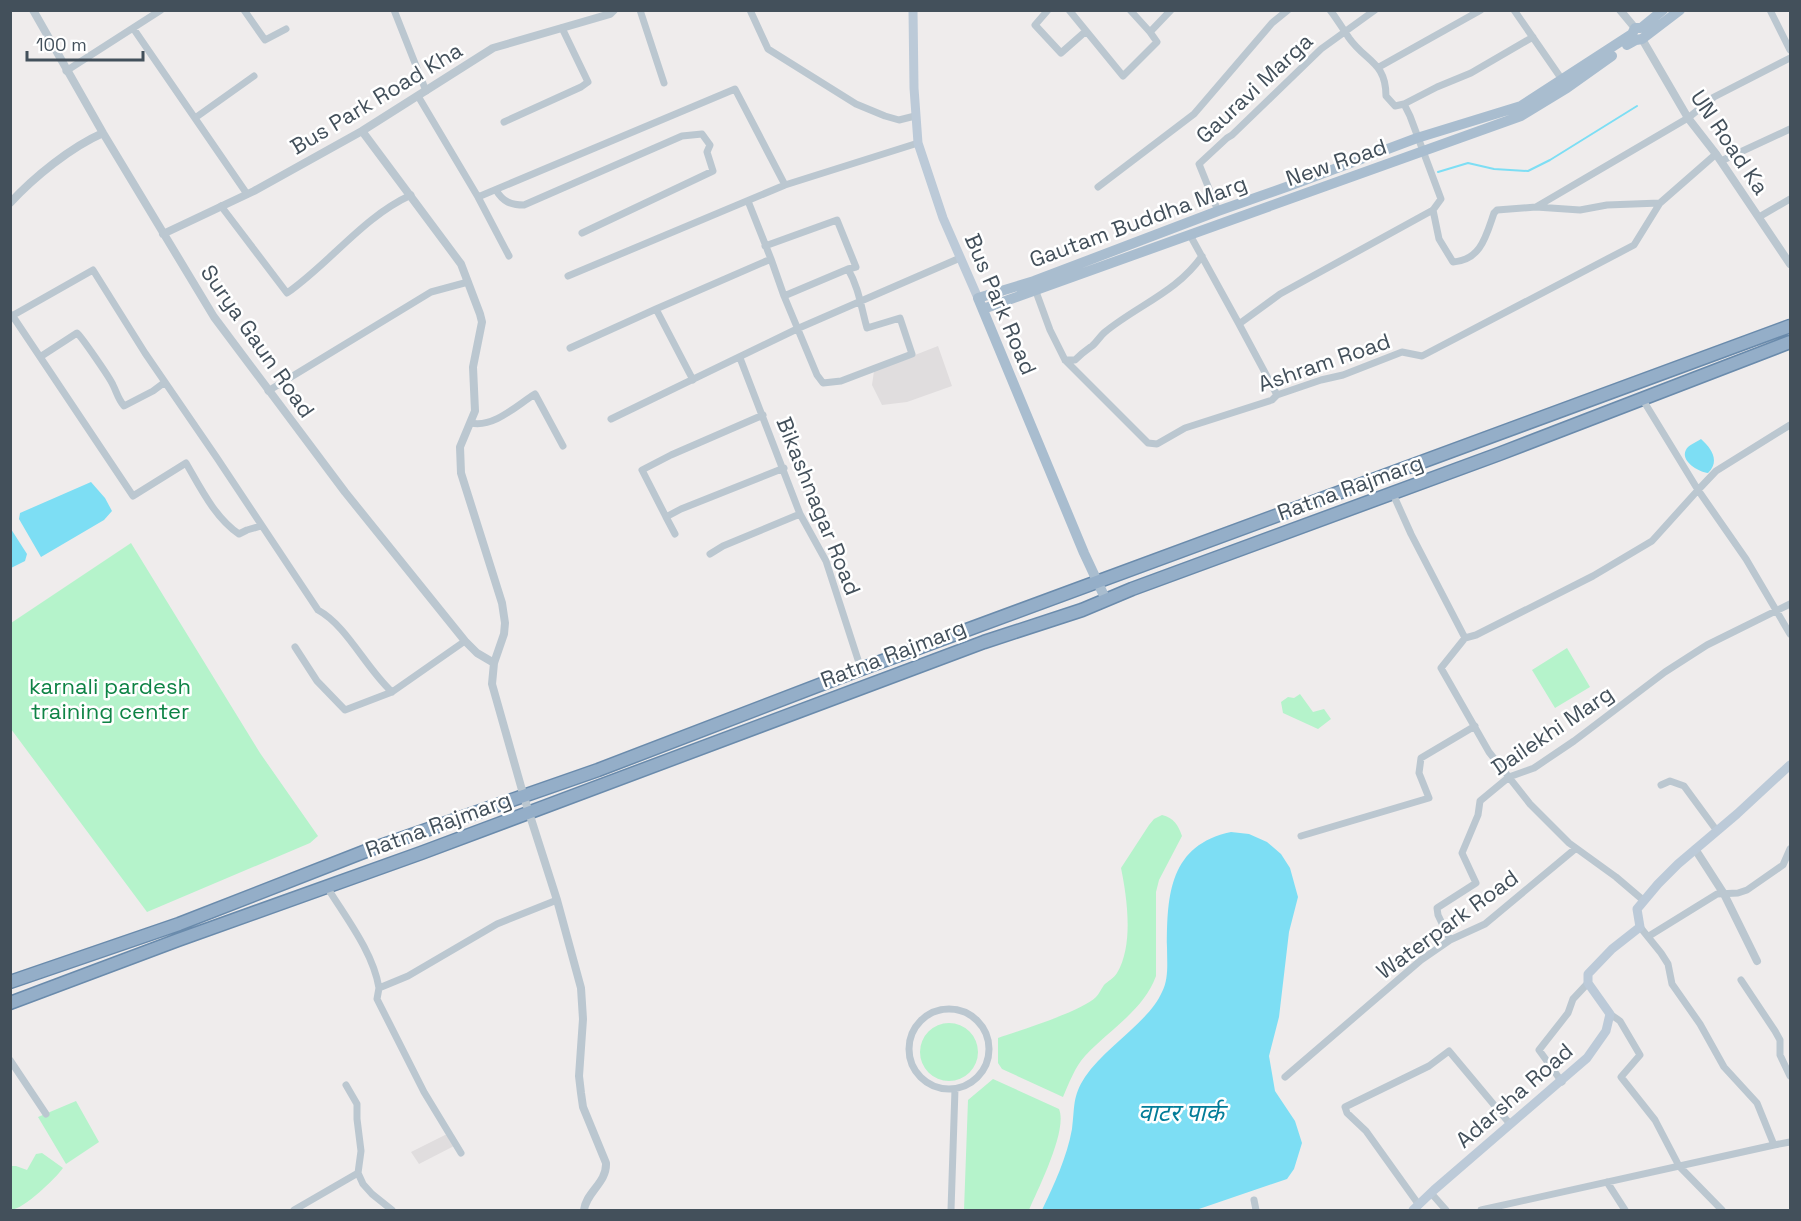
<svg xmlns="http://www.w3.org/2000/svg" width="1801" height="1221" font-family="'Space Grotesk','Noto Sans Devanagari',sans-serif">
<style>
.education{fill:#e0ddde}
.green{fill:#b5f3cb}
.water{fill:#7ddef4}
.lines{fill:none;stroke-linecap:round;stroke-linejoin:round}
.stream{stroke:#7ddef4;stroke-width:2}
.trunk-casing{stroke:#6a8bac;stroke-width:15}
.minor{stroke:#bbc7d0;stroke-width:7}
.tertiary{stroke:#bbc7d0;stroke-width:8}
.secondary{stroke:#bccad8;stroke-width:9}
.primary{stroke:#a9bdcf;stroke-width:10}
.trunk{stroke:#94aec8;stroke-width:12}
.labels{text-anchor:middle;stroke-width:5;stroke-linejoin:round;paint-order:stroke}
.street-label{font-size:22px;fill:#43505b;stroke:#fff}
.park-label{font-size:22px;fill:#0e8345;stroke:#fff}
.water-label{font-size:24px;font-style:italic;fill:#037d99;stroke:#fff}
</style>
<rect width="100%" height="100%" fill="#efecec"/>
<path class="education" d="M 938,346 L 952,386 L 907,402 L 882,405 L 872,385 L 874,371 Z
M 449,1133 L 456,1145 L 419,1164 L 411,1152 Z"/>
<path class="green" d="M 131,543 L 260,753 L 318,836 L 310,843 L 147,912 L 11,729 L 11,623 Z
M 1567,648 L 1590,687 L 1555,708 L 1532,670 Z
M 1300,694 L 1313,712 L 1324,709 L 1331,719 L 1318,729 L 1283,713 L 1281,702 L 1288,697 L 1294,698 Z
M 1162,815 C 1174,818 1178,825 1182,836 L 1159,880 L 1156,892 L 1156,976 C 1144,1010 1109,1030 1085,1056 C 1075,1067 1069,1083 1063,1097 L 1002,1069 L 998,1063 L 998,1038 C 1019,1031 1082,1011 1096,997 C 1099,994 1101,989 1104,985 C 1108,981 1114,978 1117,973 C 1134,945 1127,897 1121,868 L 1149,825 L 1154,819 Z
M920 1052a29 29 0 1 1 58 0a29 29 0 1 1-58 0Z
M 993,1079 L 1059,1109 C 1068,1130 1038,1189 1029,1210 L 964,1210 L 968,1100 Z
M 76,1101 L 99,1142 L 66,1164 L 38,1117 Z
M 42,1153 L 63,1168 C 55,1179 24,1209 11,1210 L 11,1166 L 16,1166 L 27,1170 L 36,1154 Z"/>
<path class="water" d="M 1701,439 C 1712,449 1720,461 1708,473 C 1697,472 1677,459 1688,447 C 1691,444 1697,442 1701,439 Z
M 91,482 L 105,498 L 112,511 L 104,520 L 41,557 L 19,519 L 20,513 Z
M 11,529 L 27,554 L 25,561 L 11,568 Z
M 1231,832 L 1249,834 L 1267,842 L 1281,854 L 1290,868 L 1298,897 L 1289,932 L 1279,1017 L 1269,1056 L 1275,1091 L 1295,1121 L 1302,1143 L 1294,1169 L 1287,1179 L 1196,1210 L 1042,1210 C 1054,1185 1067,1157 1072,1129 C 1075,1107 1072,1097 1085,1077 C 1105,1047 1149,1022 1162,992 C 1169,979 1167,962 1167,947 C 1167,894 1170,845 1231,832 Z"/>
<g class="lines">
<path class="stream" d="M 1438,172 L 1468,163 L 1494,169 L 1528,171 L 1550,160 L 1637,106"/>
<defs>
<path id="trunk" d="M 10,982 L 179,924 L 366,851 L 598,770 L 861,669 L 1790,326
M 10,1003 L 178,940 L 421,853 L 984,642 L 1082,610 L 1132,589 L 1499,454 L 1790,342"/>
</defs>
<use href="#trunk" class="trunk-casing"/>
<path class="minor" d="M 244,10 L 265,40 L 286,29
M 394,10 L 426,91
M 640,10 L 664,83
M 750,10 L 768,49 L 856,104 L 885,116 L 899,120 L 915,116
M 1048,10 L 1035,25 L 1061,53 L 1086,31
M 1069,10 L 1123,76 L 1157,42 L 1150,32 L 1171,10
M 1130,10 L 1150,32
M 1514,10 L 1563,81
M 1770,10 L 1790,50
M 133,28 L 247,194
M 1379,67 L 1481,10
M 66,71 L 161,10
M 418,96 L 478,197 L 509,256
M 1404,104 L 1437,87 L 1471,73 L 1533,37
M 195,118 L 254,76
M 504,122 L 581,87 L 588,82 L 562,28
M 1721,161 L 1790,129
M 1098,187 L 1194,114 L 1272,23 L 1288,10
M 496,190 C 503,202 511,205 524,205 L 682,136 L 702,134 L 710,145 L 707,152 L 713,171 L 582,233
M 478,197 L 735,89 L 785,185
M 748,201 L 771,259
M 221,206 L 287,293 C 330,263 363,217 411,195
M 1536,207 L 1688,118 L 1714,97 L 1790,58
M 1433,210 L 1439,239 L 1453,262 C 1481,260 1486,236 1494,213 L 1497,210 L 1536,207 L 1580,210 L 1607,205 L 1660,203
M 1218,211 L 1199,164 L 1227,138 L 1232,135 L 1321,49 L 1375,10
M 1759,217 L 1790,199
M 1190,235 L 1239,324 L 1280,294 L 1433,210 L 1441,199 L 1410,116 L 1404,104 L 1395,106 L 1386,96 C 1386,62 1366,62 1349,38 C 1343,29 1337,19 1330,10
M 568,276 L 785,185 L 918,143
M 1035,289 L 1050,330 L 1065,360 L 1148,443 L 1157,444 L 1185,428 L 1272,400 L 1277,395 L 1321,380 L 1343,375 L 1402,352 L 1422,356 L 1634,245 L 1660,203 L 1716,154
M 784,296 L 848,269
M 12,315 L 133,496 L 186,463 C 200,487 215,518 239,534 L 247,530 L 261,526
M 10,317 L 93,270 L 145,353 L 217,458 L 318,610 C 347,626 365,667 392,692
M 1239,324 L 1277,395
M 570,348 L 656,309
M 40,357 L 77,333 C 81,336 110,378 113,385 C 117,393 118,399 124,406 L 153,391 L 165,382
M 740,358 L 800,514 L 826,561 L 861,669
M 1065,360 L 1075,360 C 1082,353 1085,351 1092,346 C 1097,342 1100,336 1105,332 C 1138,305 1177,292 1202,256
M 693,380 L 656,309 L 771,259 L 784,296 L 817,375 L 823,383 L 841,381 L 912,354 L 900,318 L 867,328 C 861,307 859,288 848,269 L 856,267 L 837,220 L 765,246
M 268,391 L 431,292 L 468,282
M 763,415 L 671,455 L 642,470 L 666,517 L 681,509 L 784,468
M 611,419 L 799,328 L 960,258
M 471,423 C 494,428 517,405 535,394 L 563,446
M 1790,425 L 1716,471 L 1698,490 L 1746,559 L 1790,634
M 1393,494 L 1411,534 L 1465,638 L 1441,668 L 1489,752 L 1530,804 L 1569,843 L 1616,877 L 1643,900
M 666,517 L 675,534
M 710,554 L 723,546 L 800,514
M 1465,638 L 1476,635 L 1593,576 L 1652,541 L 1698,490 L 1643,400
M 295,647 L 317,681 L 345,710 L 392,692 L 465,641
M 1661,785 L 1670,781 L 1684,786 L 1717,831
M 1301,836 L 1429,798 L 1419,773 L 1421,758 L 1475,726
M 327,887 C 346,918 373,952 379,988
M 1640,927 L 1661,953 L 1668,964 L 1672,984 L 1700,1024 L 1724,1067 L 1757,1103 L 1774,1145 L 1790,1142
M 1649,936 L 1717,894 L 1738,893 L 1747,890 L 1783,865 L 1790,849
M 1450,940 L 1438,915 L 1437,908 L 1476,883 L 1462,853 L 1478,815 L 1480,801 L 1509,777 L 1534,768 L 1574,741 L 1665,672 L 1707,645 L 1790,604
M 1741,980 L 1775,1031 L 1780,1040 L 1780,1055 L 1790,1076
M909 1049a40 40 0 1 1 80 0a40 40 0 1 1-80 0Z
M 1610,1014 L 1620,1021 L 1640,1055 L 1621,1077 L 1655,1120 L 1679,1166 L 1722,1210
M 10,1060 L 46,1114
M 1285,1077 L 1421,960 L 1450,940 L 1485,924 L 1575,849
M 1562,1082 L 1539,1050 L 1568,1013 L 1573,999 L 1588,983
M 346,1085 L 357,1104 L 357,1119 L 361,1151 L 358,1173 L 363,1184 L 372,1194 L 392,1210
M 461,1153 L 424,1092 L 377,999 L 379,988 L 408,976 L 497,924 L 557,900
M 1607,1182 L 1625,1210
M 1431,1193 L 1446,1210
M 1254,1200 L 1256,1210
M 1419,1205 L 1366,1131 L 1347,1113 L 1345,1107 L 1429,1066 L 1449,1051 L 1510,1124
M 294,1210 L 358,1173
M 951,1210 L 955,1089
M 1481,1210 L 1774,1145"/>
<path class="tertiary" d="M 33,10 L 103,133 L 214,317 L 345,492 L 465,641 L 477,653 L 494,663
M 1620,10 L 1635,28
M 1642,39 L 1688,118 L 1716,154 L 1790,264
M 362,131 L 461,264 L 480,314 L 482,322 L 473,367 L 475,411 L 460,447 L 461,473 L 502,603 L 505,623 L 504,634 L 494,663 L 492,684 L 524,797 L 557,900 L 581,988 L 583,1019 L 579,1076 L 581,1093 L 583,1107 L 606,1163 C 607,1183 586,1192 584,1210
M 10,203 C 34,177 71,147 103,133
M 163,234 L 254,191 L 362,131 L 493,48 L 610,14 L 614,10
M 1695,849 L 1724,894 L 1757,961"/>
<path class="secondary" d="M 913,10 L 914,88 L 918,143 L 943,218 L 978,298
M 1413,1210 L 1434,1190 L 1587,1058 L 1606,1031 L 1610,1014 L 1588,983 L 1588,974 L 1612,949 L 1640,927 L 1637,909 L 1658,884 L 1678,864 L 1737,814 L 1790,765"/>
<path class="primary" d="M 1627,45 L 1636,40 L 1642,39 L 1680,10
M 983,309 L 1521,116 L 1567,88 L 1612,56
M 1106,600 L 1084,553 L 978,298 L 1034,281 L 1218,211 L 1289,186 L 1417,138 L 1521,106 L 1632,34 L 1635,28 L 1641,28 L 1663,10"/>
<use href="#trunk" class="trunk"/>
</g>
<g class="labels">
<g class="street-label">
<text transform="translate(1254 88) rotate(-43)" y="8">Gauravi Marga</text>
<text transform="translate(376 98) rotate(-31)" y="8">Bus Park Road Kha</text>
<text transform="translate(1730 142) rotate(56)" y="8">UN Road Ka</text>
<text transform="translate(1336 162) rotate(-19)" y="8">New Road</text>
<text transform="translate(1138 221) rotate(-20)" y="8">Gautam Buddha Marg</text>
<text transform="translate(1001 304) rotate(67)" y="8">Bus Park Road</text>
<text transform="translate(258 341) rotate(55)" y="8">Surya Gaun Road</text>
<text transform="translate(1324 362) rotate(-19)" y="8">Ashram Road</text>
<text transform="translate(1350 487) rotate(-20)" y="8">Ratna Rajmarg</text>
<text transform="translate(819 506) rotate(68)" y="8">Bikashnagar Road</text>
<text transform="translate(893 653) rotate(-21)" y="8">Ratna Rajmarg</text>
<text transform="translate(1552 730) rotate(-34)" y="8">Dailekhi Marg</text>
<text transform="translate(438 824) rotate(-20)" y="8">Ratna Rajmarg</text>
<text transform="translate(1447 924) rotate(-36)" y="8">Waterpark Road</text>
<text transform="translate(1514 1095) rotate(-41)" y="8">Adarsha Road</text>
</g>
<g class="park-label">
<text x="110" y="694">karnali pardesh<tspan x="110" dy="25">training center</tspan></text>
</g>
<g class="water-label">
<text x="1181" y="1121">वाटर पार्क</text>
</g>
</g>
<rect width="1801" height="1221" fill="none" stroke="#43505b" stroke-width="24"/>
<path d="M27 51v9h116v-9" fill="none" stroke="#43505b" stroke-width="3"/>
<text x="36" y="51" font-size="18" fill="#43505b" stroke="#ffffff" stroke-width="4.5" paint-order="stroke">100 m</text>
</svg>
